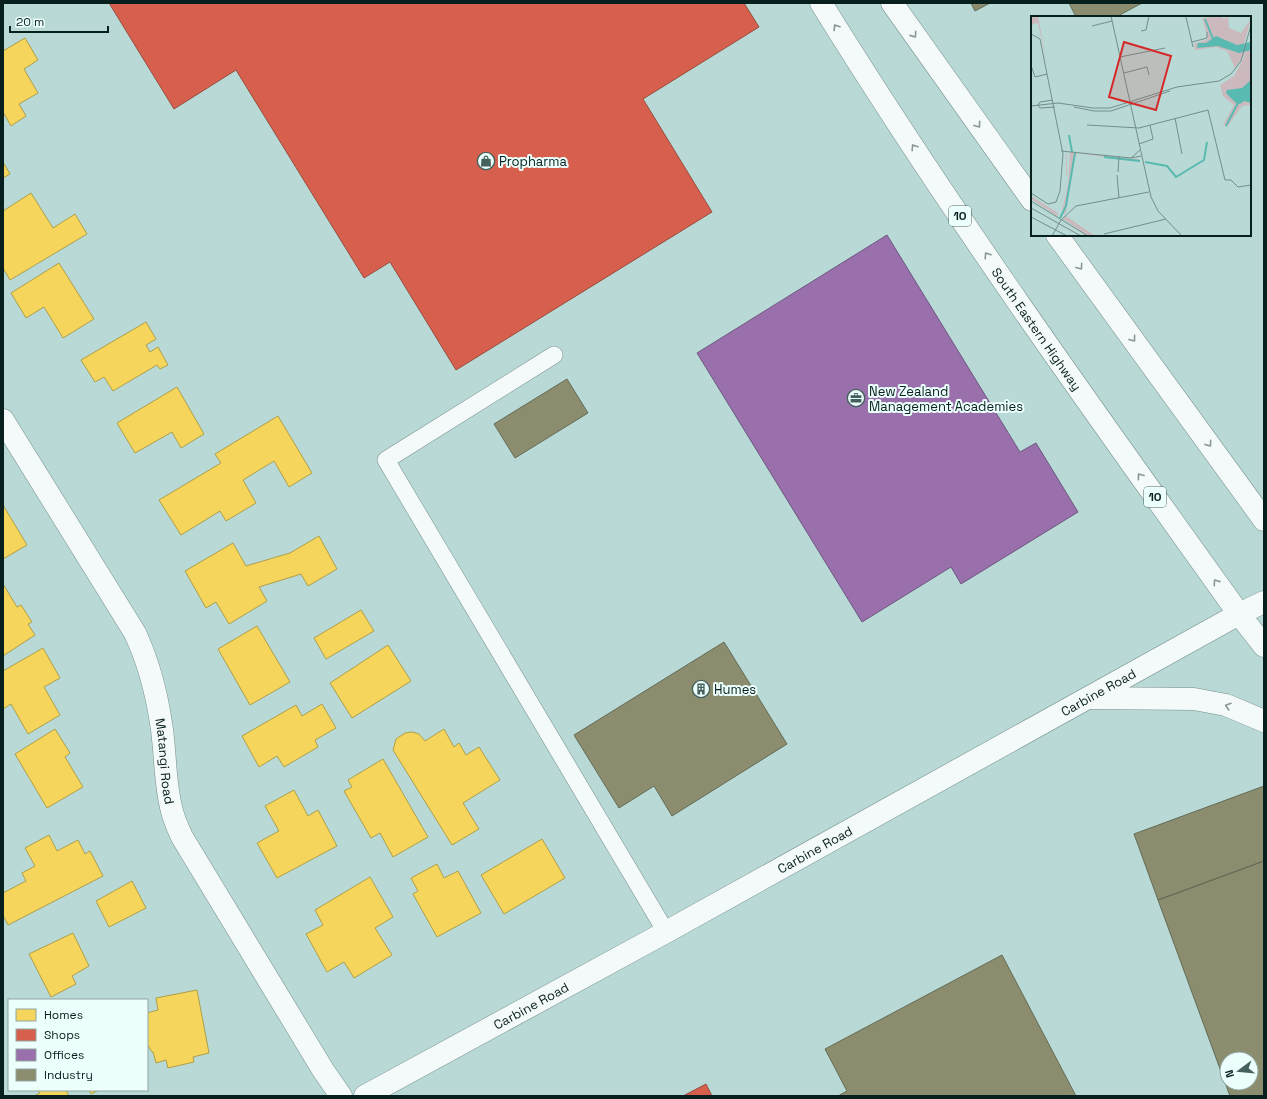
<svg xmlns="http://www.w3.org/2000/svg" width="1267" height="1099" font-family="'Space Grotesk',sans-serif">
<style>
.homes{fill:#f6d55c;stroke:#ae9f49}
.shops{fill:#d6604d;stroke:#984d3f}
.offices{fill:#9970ab;stroke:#6d5880}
.industry{fill:#8c8c6e;stroke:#646c56;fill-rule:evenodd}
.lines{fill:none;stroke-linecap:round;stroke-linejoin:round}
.service-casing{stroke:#758f8c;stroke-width:18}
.minor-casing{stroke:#758f8c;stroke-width:23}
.secondary-casing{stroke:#758f8c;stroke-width:23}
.primary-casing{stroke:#758f8c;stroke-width:23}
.service{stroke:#f4f9f9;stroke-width:17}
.minor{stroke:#f4f9f9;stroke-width:22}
.secondary{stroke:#f4f9f9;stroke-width:22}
.primary{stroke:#f4f9f9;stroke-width:22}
.oneway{stroke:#899796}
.labels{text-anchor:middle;stroke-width:4;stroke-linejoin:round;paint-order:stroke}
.shield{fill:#edfffc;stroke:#4c6360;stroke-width:1}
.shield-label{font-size:12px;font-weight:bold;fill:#07201d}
.poi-label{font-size:13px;fill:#07201d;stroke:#edfffc;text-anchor:start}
.street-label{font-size:13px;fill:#07201d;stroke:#edfffc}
.inset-river{fill:none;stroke:#59bab1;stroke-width:2}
.inset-road{fill:none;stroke:#718f8b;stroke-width:1}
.view{fill:#d62828;fill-opacity:0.15;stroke:#d62828;stroke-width:2}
.inset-edge{fill:none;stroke:#07201d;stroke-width:2}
</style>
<rect width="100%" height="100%" fill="#b8d9d5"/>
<path class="homes" d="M 25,38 L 38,60 L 24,69 L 38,93 L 19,104 L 26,116 L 11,126 L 3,112 L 3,51 Z
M 3,162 L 10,174 L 3,178 Z
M 31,193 L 53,228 L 75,214 L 87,234 L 10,280 L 3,268 L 3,211 Z
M 59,263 L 94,319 L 63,338 L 44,307 L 26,318 L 11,293 Z
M 146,322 L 156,339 L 146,345 L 150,352 L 158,347 L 168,365 L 160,369 L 157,365 L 113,391 L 104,377 L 95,382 L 81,360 Z
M 177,387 L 204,434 L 181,448 L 172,432 L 135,453 L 117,423 Z
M 278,416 L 312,473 L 289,487 L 274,461 L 243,480 L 256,503 L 226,521 L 220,511 L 181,535 L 159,500 L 221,463 L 215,454 Z
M 3,505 L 27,545 L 3,559 Z
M 319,536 L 337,569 L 308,586 L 301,574 L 259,587 L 267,601 L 229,624 L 216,602 L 206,608 L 185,571 L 233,543 L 246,566 L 290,553 Z
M 3,584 L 17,607 L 21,605 L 32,622 L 28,624 L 35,635 L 3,656 Z
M 361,610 L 374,631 L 326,659 L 314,638 Z
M 257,626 L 290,682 L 250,705 L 218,649 Z
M 388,645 L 411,681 L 352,718 L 330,683 Z
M 43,648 L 60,678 L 44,687 L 60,715 L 28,734 L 11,704 L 3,709 L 3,671 Z
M 322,704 L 336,728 L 315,740 L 318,747 L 284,767 L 277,756 L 259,767 L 242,736 L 296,705 L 302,716 Z
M 55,729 L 70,753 L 65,757 L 83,787 L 47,808 L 15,754 Z
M 444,729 L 454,747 L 459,743 L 466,755 L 479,747 L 500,780 L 463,803 L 479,829 L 452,845 L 393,750 L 396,739 L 405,733 L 412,732 L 419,734 L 425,741 Z
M 383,759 L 428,837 L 393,857 L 380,833 L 371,838 L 344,791 L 352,787 L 348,780 Z
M 294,790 L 308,816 L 318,810 L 337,846 L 277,878 L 257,843 L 279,831 L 265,806 Z
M 49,835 L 57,851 L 78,840 L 85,854 L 90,851 L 103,876 L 8,925 L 3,915 L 3,893 L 26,881 L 22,873 L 35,866 L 25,848 Z
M 542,839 L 565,878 L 504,914 L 481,875 Z
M 437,864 L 444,878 L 458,871 L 481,913 L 437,937 L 413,894 L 418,891 L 411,878 Z
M 370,877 L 393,917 L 375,928 L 392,955 L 354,978 L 344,962 L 327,972 L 306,934 L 323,925 L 315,910 Z
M 132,881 L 146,908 L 109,927 L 96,901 Z
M 73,933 L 89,966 L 72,976 L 76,984 L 51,997 L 29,954 Z
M 197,990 L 209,1053 L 193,1057 L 194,1062 L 168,1068 L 166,1060 L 156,1063 L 153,1052 L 152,1052 L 147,1044 L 147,1013 L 158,1010 L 156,998 Z
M 38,1090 L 66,1090 L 69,1096 L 34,1096 L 40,1093 Z
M 89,1090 L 99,1090 L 91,1094 Z"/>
<path class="shops" d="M 109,3 L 744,3 L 759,27 L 643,99 L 712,212 L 456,370 L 390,262 L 364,278 L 236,70 L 174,109 Z
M 706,1084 L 712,1096 L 683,1096 Z"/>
<path class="offices" d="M 887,235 L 1020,452 L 1036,443 L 1078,512 L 961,584 L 951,567 L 862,622 L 697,353 Z"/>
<path class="industry" d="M 971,3 L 990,3 L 975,11 Z
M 1069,3 L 1142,3 L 1116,17 L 1076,17 Z
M 567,379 L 588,413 L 515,458 L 494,424 Z
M 724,642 L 787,744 L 672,816 L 654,786 L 619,808 L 574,735 Z
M 1264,786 L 1264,861 L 1158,900 L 1134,834 Z
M 1264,861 L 1264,1096 L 1230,1096 L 1158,900 ZM 1227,1059 L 1251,1059 L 1251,1083 L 1227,1083 Z
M 1002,955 L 1076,1096 L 838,1096 L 847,1091 L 825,1049 Z"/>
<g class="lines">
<defs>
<path id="service" d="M 554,355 L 386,460 L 666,932"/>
<g id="minor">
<path id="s1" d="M 3,420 L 135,633 C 149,663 156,690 161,723 C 166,752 164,782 172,811 C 174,820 178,828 182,837 L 323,1070 L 341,1096"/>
</g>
<g id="secondary">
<path id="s2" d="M 365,1096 L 666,932 L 1239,614 L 1264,602"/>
</g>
<g id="primary">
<path id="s3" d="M 821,3 C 951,213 1095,413 1239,614 L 1264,646"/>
<path d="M 892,3 L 1032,200"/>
<path d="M 1057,235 L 1264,520"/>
<path d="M 1089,698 L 1194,699 L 1226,705 L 1264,721"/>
</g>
</defs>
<use href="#service" class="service-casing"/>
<use href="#minor" class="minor-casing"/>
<use href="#secondary" class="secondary-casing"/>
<use href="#primary" class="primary-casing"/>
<use href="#service" class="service"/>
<use href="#minor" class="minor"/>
<use href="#secondary" class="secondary"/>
<use href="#primary" class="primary"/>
</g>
<defs><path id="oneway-chevron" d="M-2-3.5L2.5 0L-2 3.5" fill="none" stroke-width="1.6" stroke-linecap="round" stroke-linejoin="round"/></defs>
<g class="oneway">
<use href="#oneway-chevron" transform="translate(836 27) rotate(-122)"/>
<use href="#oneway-chevron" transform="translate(914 35) rotate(55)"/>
<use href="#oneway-chevron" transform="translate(978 125) rotate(54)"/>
<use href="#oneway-chevron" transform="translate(914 147) rotate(-123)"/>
<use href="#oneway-chevron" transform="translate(987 255) rotate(-124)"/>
<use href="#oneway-chevron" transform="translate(1080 267) rotate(54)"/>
<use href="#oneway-chevron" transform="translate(1133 339) rotate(54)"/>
<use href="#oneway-chevron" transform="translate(1209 444) rotate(54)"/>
<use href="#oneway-chevron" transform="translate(1140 476) rotate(-126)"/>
<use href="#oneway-chevron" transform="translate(1216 582) rotate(-125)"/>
<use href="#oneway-chevron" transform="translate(1228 706) rotate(-162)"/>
</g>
<defs>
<symbol id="shop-ring" viewBox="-11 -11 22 22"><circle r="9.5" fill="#edfffc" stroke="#45615d" stroke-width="1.5"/><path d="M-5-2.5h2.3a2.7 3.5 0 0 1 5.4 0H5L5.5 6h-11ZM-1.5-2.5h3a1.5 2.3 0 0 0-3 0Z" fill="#45615d"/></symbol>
<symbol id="office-ring" viewBox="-11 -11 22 22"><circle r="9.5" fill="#edfffc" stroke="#45615d" stroke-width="1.5"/><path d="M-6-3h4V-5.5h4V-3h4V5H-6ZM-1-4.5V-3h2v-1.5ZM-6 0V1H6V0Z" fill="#45615d"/></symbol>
<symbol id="building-ring" viewBox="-11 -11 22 22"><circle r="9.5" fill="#edfffc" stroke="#45615d" stroke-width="1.5"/><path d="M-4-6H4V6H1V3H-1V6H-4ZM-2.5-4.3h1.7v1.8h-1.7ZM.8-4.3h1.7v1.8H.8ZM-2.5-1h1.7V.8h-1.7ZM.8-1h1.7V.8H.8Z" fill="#45615d"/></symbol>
</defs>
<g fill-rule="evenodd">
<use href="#shop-ring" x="476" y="151" width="20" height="20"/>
<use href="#office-ring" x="846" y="388" width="20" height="20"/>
<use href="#building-ring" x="691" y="679" width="20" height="20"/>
</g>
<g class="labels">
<g class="shield">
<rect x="949" y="206" width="22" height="20" rx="3"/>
<rect x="1144" y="487" width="22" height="20" rx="3"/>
</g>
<g class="shield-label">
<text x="960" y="220">10</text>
<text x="1155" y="501">10</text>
</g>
<g class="poi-label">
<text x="499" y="166">Propharma</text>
<text x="869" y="396">New Zealand<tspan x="869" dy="15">Management Academies</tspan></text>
<text x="714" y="694">Humes</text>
</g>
<g class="street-label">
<text dy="5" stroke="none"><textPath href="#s3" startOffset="391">South Eastern Highway</textPath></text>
<text dy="5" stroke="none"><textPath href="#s2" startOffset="837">Carbine Road</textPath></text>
<text dy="5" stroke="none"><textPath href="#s1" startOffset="383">Matangi Road</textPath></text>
<text dy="5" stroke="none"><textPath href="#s2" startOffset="513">Carbine Road</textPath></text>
<text dy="5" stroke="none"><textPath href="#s2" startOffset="189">Carbine Road</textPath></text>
</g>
</g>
<g transform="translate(1031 16)">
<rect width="220" height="220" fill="#b8d9d5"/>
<path d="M 3,0 L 7,0 L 16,47 L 7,7 L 2,8 L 0,12 L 0,2 ZM 189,0 L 193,3 L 197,0 L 198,12 L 210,17 L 220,3 L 213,28 L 220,26 L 220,89 L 211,90 L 196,111 L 192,109 L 203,89 L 192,80 L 189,69 L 203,60 L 216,36 L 204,52 L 196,35 L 185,31 L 164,34 L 163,28 L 177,23 L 171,2 ZM 39,136 L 108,143 L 109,146 L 46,137 L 42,147 L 35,196 L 33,199 L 31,194 L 37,169 ZM 33,137 L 36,137 L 36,156 L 33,176 L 26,200 L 0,183 L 0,180 L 27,197 L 35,166 L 35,137 ZM 35,200 L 64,220 L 58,220 L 32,203 Z" fill="#cbb9bd"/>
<path d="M 185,20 L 206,29 L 220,26 L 220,34 L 208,37 L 187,30 L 166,32 L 167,27 L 175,27 ZM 220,64 L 220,87 L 213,85 L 209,88 L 205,87 L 195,77 L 196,74 L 211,72 Z" fill="#59bab1"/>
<path class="inset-river" d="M 174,3 L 182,23M 195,110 L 207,87M 38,119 L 41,136M 73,141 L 109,145M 114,146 L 136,150 L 145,161 L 173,144 L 176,126M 29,202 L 35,190 L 44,137"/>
<path class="inset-road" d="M 80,0 L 120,181 L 127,195 L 151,220M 127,0 L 167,0M 155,1 L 162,31M 61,10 L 81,5M 110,15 L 115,14 L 118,0M 0,18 L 9,23 L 32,138 L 29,175 L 25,186 L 17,188 L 0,177M 161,26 L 176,22 L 176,16M 89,41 L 134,32M 1,52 L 4,61 L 16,58M 93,57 L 116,51 L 118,59M 22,84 L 9,86 L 7,89 L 9,92 L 24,91M 0,90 L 27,87 L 62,92 L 79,92 L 146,71 L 188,65 L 200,58 L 210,45 L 220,9M 43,91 L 63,95 L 80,95 L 139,75M 144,102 L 151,138M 56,109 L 108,112 L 177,94 L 194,164 L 200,164 L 207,171 L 220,169M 108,128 L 122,123 L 119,109M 30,135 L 100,142 L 110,140M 100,142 L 109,134M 87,156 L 88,140M 86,159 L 88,182M 0,185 L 57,220M 0,192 L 50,220M 0,201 L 36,220M 73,218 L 135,203M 21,220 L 30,204 L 45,190 L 118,176"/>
<path class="view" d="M 93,26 L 140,40 L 125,94 L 78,81 Z"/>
<rect width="220" height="220" class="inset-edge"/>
</g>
<rect width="1267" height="1099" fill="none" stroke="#07201d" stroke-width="8"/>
<rect x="8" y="999" width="140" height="92" fill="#edfffc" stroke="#91a6a3"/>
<rect x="16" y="1009" width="20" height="12" fill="#f6d55c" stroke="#91a6a3"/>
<text x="44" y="1019" font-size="12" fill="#07201d">Homes</text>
<rect x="16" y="1029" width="20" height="12" fill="#d6604d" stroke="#91a6a3"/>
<text x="44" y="1039" font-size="12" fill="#07201d">Shops</text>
<rect x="16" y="1049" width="20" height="12" fill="#9970ab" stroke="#91a6a3"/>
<text x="44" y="1059" font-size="12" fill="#07201d">Offices</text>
<rect x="16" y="1069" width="20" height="12" fill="#8c8c6e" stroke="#91a6a3"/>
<text x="44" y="1079" font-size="12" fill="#07201d">Industry</text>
<g transform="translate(1239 1071) rotate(254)"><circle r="19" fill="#edfffc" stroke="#91a6a3"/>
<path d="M0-3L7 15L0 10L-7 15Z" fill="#45615d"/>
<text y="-6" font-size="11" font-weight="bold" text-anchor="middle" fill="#07201d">N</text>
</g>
<path d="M10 26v6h98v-6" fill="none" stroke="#07201d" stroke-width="2"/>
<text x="16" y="26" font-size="12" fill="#07201d" stroke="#edfffc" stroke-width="3" paint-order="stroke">20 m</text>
</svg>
